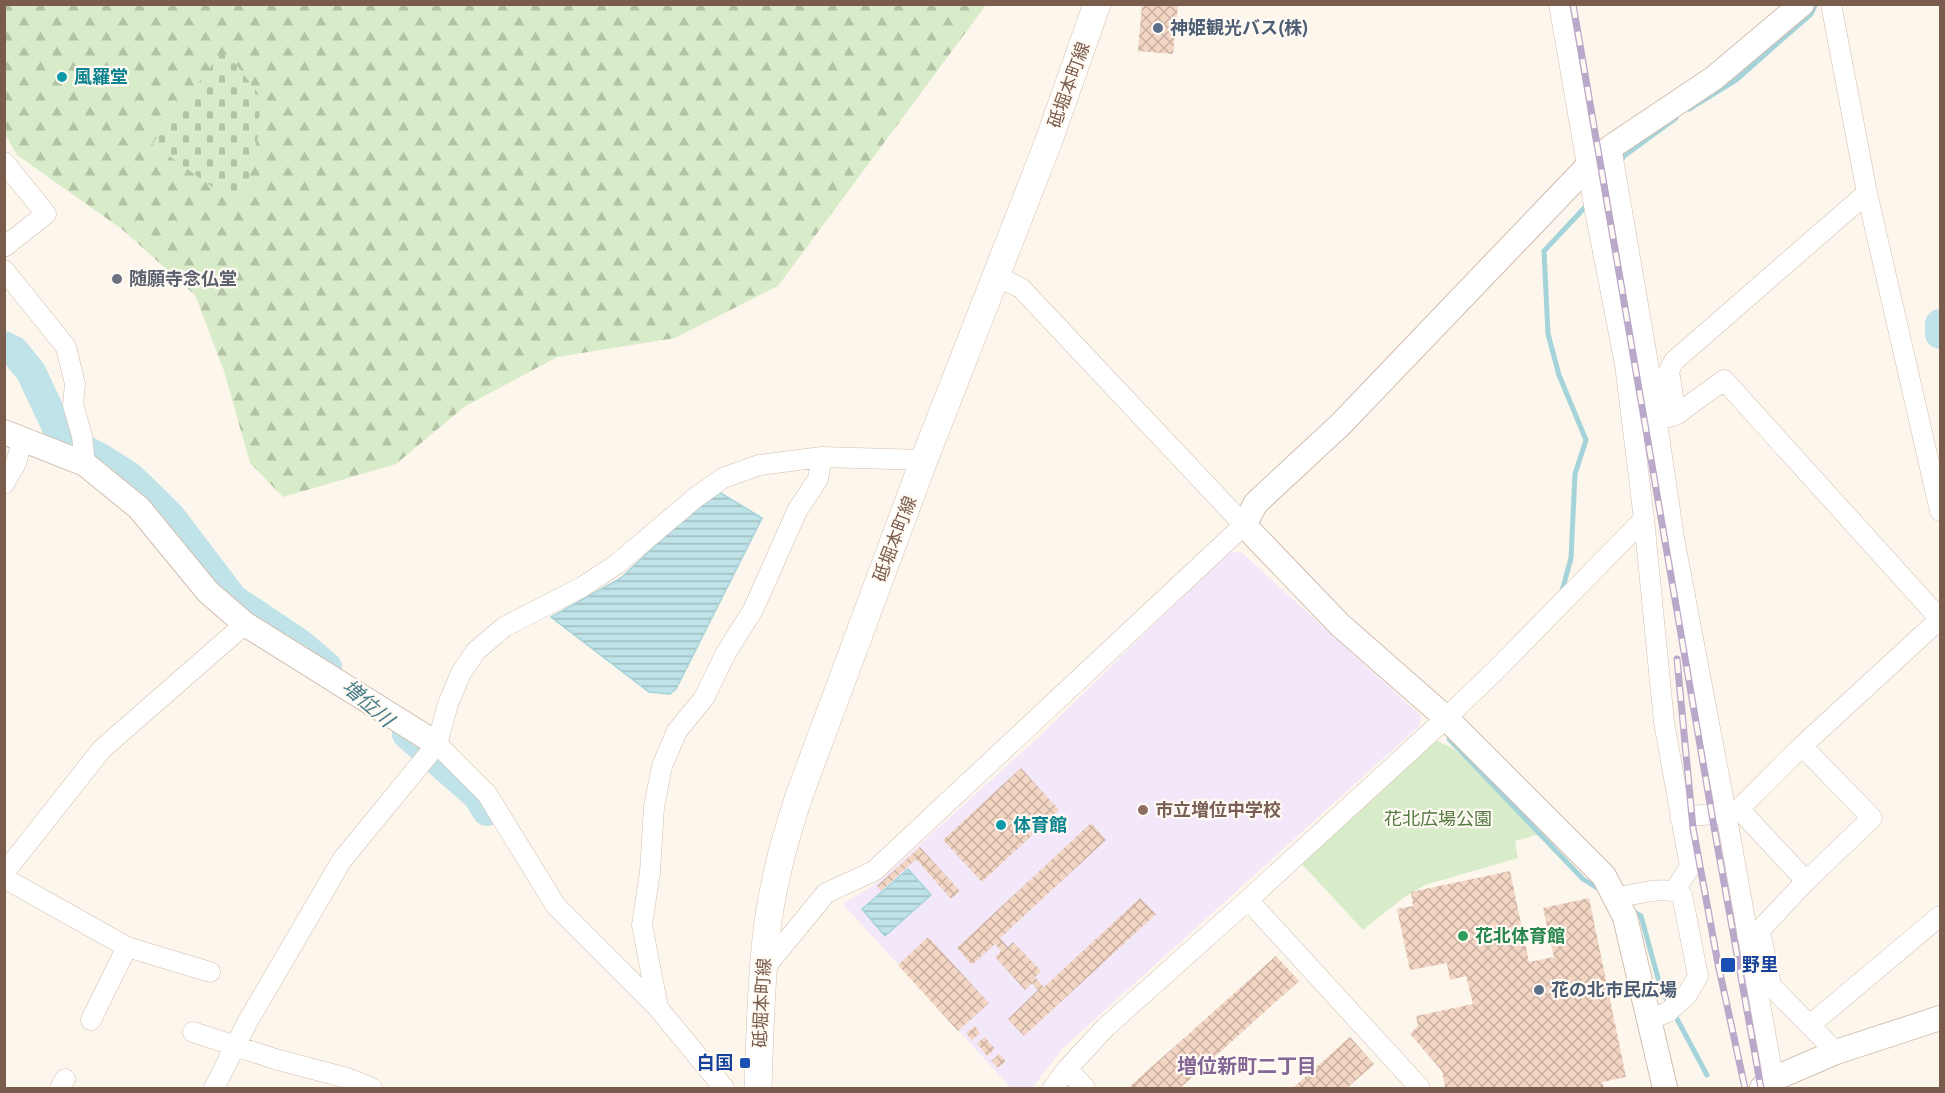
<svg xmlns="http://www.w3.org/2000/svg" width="1945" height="1093" font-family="Ubuntu,'Noto Sans JP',sans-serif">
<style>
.education{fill:#f3e8fa}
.green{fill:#d8ecc9}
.forest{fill:url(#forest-firs)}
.cemetery{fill:url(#cemetery-stones)}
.water{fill:url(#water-rules);stroke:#a5d3da;stroke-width:1.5}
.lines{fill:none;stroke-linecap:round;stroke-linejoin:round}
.stream{stroke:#a5d3da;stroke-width:5}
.river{stroke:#bfe3e8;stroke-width:30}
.building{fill:url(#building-cross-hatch)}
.minor-casing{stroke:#d1beb0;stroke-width:21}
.tertiary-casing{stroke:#d1beb0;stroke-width:26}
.secondary-casing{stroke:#d6c0b0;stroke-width:28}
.minor{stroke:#fff;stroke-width:20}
.tertiary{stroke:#fff;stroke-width:24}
.secondary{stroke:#fff;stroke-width:27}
.rail-casing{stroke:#b9a8c9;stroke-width:7}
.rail{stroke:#fffaf3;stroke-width:4.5;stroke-dasharray:14;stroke-linecap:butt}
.service-dot{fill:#5c6f8a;stroke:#fffaf3;stroke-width:2}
.culture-dot{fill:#0f9aa8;stroke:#fffaf3;stroke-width:2}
.worship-dot{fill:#6b7280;stroke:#fffaf3;stroke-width:2}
.education-dot{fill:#8d6e63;stroke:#fffaf3;stroke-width:2}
.leisure-dot{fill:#2e9e5b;stroke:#fffaf3;stroke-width:2}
.transit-dot{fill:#1a4fb4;stroke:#fffaf3;stroke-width:2}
.labels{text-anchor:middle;stroke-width:4.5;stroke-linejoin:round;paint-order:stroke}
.service-label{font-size:18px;font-weight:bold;fill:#4e5e75;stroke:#fffaf3;text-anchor:start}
.culture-label{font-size:18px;font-weight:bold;fill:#0d838f;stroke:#fffaf3;text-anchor:start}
.street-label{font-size:18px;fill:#7a5c4d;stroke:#fffaf3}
.worship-label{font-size:18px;font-weight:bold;fill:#5b616d;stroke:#fffaf3;text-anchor:start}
.education-label{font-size:18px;font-weight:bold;fill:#785e54;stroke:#fffaf3;text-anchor:start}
.park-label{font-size:18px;fill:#537a41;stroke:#fffaf3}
.leisure-label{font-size:18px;font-weight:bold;fill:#27864d;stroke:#fffaf3;text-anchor:start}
.transit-label{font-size:18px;font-weight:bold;fill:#164399;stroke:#fffaf3;text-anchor:start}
.water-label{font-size:20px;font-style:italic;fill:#437c86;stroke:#fffaf3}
.neighbourhood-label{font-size:20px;font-weight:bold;fill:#846695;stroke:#fffaf3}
</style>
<defs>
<pattern id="forest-firs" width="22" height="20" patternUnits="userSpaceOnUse" patternTransform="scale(1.5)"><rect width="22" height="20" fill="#d8ecc9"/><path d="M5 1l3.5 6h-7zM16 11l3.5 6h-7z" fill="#b4c2a5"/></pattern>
<pattern id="cemetery-stones" width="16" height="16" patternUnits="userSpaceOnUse" patternTransform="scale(1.5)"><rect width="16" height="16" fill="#d8ecc9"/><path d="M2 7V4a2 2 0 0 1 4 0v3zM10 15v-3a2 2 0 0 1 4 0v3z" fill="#b4c2a5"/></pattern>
<pattern id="water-rules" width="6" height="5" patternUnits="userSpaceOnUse" patternTransform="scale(1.5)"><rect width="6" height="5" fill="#bfe3e8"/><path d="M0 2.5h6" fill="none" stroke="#a0bbbe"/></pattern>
<pattern id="building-cross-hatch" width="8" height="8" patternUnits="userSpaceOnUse" patternTransform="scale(1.5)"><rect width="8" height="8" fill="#f3d5c3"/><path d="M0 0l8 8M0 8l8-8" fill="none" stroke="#cab0a1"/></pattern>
</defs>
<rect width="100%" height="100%" fill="#fdf6ec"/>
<path class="education" d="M 1241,552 L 1421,716 L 1419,726 L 1063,1048 L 1032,1088 L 1011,1088 L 843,904 L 877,883 L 1040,736 L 1227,553 Z"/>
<path class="green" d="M 1435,740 L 1454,749 L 1540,834 L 1515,841 L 1518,858 L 1425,885 L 1403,898 L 1363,930 L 1300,862 Z"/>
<path class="forest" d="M 4,5 L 986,5 L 778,286 L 675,338 L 557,357 L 464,407 L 396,464 L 283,497 L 250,463 L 224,371 L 195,295 L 123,230 L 17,155 L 5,134 Z"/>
<path class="cemetery" d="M 222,52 L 232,59 L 260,96 L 258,135 L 250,175 L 238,205 L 152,144 Z"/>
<path class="water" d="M 719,492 L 762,518 L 676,689 L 670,694 L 649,692 L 551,617 L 621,578 L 688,515 Z
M 908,869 L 931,895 L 885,936 L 862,909 Z"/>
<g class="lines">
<path class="stream" d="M 1689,109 L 1736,80 L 1811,14 L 1816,4
M 1620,162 L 1624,156 L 1676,118
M 1597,194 L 1611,174
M 1561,595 L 1571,558 L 1575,474 L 1586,440 L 1559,375 L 1548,334 L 1544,251 L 1589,203
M 1450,734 L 1449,739 L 1583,879 L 1602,891
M 1632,911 L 1641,916 L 1661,989 L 1707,1075"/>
<path class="river" d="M 1940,324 L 1940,334
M 4,346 L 14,351 L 31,372 L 62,438 L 100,458 L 130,477 L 170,516 L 233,599 L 300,644 L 327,667
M 407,734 L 478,796 L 487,811"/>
</g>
<path class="building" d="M 1142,4 L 1178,4 L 1173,54 L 1138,51 Z
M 1021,768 L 1059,810 L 982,882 L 943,840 Z
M 1091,823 L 1106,840 L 1000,938 L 1008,947 L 1013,942 L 1041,971 L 1035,977 L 1044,987 L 1140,898 L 1156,914 L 1024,1036 L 1008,1019 L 1038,990 L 1032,983 L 1025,990 L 995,957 L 1001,951 L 995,944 L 972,965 L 957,948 Z
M 920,847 L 960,891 L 951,899 L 916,859 L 881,891 L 877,886 Z
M 1510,871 L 1529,962 L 1554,957 L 1543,908 L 1589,898 L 1626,1077 L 1602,1082 L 1604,1088 L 1445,1087 L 1442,1071 L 1410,1034 L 1418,1026 L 1416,1016 L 1473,1004 L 1466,976 L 1450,980 L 1447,963 L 1410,970 L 1397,909 L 1413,906 L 1411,892 Z
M 928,937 L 989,1003 L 958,1031 L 898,965 Z
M 1276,956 L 1299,981 L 1180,1088 L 1128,1088 Z
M 975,1026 L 980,1033 L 972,1040 L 966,1033 Z
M 985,1037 L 995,1049 L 987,1056 L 977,1043 Z
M 1350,1037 L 1374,1064 L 1347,1088 L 1293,1088 Z
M 999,1054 L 1006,1061 L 998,1068 L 991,1061 Z"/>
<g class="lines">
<defs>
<path id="minor" d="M 1559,4 L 1595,211 L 1625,364 L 1644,519 L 1664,722 L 1690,867 L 1675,890
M 1831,4 L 1867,193 L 1940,511
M 1611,147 L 1650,375 L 1674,538 L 1726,813 L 1775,1088
M 4,162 L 46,214 L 4,247
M 4,270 L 66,347 L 75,384 L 73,405 L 82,436 L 85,464
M 1676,415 L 1669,371 L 1674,361 L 1867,193
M 1657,420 L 1676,415 L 1724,380 L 1940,619
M 4,484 L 16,463 L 22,441
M 437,744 L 487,794 L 556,906 L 658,1008 L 724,1088
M 1802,746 L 1872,818 L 1806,881
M 1739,809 L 1806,881 L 1760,930 L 1747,936
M 1680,817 L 1726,813 L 1739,809 L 1802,746 L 1940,619
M 4,873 L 102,749 L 245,624
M 4,878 L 127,947 L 210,972
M 1615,898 C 1633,895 1667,884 1682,895 L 1698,976 L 1687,995 L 1668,1012 L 1648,1020
M 1248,900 L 1420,1088
M 1760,930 L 1771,986 L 1836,1052
M 763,970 L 826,893 L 874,871 L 1244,525 L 1021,288 L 996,276
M 658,1008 L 642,925 L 650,872 L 654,807 L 662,766 L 677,731 L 704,698 L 726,653 L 753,610 L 797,511 L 818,479 L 822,457
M 91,1020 L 127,947
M 1810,1025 L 1940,916
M 193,1032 L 275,1059 L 347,1078 L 372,1088
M 1067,1069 L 1085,1088
M 60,1088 L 65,1079
M 214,1088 L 248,1021 L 342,860 L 437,744 L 448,704 L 461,673 L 476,651 L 504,627 L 582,587 L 617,564 L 695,498 L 723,478 L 759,465 L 822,457 L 924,460
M 1053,1088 L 1067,1069 L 1106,1027 L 1248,900 L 1446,718 L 1498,668 L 1644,519"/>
<path id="tertiary" d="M 4,432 L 85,464 L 139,508 L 208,592 L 245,624 L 437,744
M 1665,1088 L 1625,917 L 1604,876 L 1446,718 L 1340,625 L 1244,525 L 1256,503 L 1341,424 L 1588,166 L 1611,147 L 1714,78 L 1802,4
M 1762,1088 L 1773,1079 L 1836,1052 L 1940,1018"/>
<path id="secondary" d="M 758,1088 C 760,1033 761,977 768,922 C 774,879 785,838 799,796 L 924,460 L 1048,143 L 1097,4"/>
</defs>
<use href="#minor" class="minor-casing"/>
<use href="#tertiary" class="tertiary-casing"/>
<use href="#secondary" class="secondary-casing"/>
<use href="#minor" class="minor"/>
<use href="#tertiary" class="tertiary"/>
<use href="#secondary" class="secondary"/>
<defs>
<path id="rail" d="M 1573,4 L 1714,827 L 1761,1088
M 1677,659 L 1693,828 L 1718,964 L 1745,1088"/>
</defs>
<use href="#rail" class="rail-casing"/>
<use href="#rail" class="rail"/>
</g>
<g class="service-dot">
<circle cx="1158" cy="28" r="6"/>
<circle cx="1539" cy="990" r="6"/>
</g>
<g class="culture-dot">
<circle cx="62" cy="77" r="6"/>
<circle cx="1001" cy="825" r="6"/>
</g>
<circle class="worship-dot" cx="117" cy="279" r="6"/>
<circle class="education-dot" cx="1143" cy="810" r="6"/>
<circle class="leisure-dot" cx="1463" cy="936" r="6"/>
<g class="transit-dot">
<rect x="1720" y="957" width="16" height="16" rx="3"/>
<rect x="739" y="1057" width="12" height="12" rx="3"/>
</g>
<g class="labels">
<g class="service-label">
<text x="1170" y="34">神姫観光バス(株)</text>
<text x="1551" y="996">花の北市民広場</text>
</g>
<g class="culture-label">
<text x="74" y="83">風羅堂</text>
<text x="1013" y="831">体育館</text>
</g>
<g class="street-label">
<text transform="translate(1069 85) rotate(-70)" y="6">砥堀本町線</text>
<text transform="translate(895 539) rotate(-69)" y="6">砥堀本町線</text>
<text transform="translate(762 1003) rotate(-87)" y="6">砥堀本町線</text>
</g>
<g class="worship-label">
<text x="129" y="285">随願寺念仏堂</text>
</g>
<g class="education-label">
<text x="1155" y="816">市立増位中学校</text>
</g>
<g class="park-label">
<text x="1438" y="825">花北広場公園</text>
</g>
<g class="leisure-label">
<text x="1475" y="942">花北体育館</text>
</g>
<g class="transit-label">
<text x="1742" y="971">野里</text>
<text x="733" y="1069" text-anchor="end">白国</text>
</g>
<g class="water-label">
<text transform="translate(368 703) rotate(41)" y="7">増位川</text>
</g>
<g class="neighbourhood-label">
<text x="1247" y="1073">増位新町二丁目</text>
</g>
</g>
<rect width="1945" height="1093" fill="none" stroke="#7a5c4d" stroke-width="12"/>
</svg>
